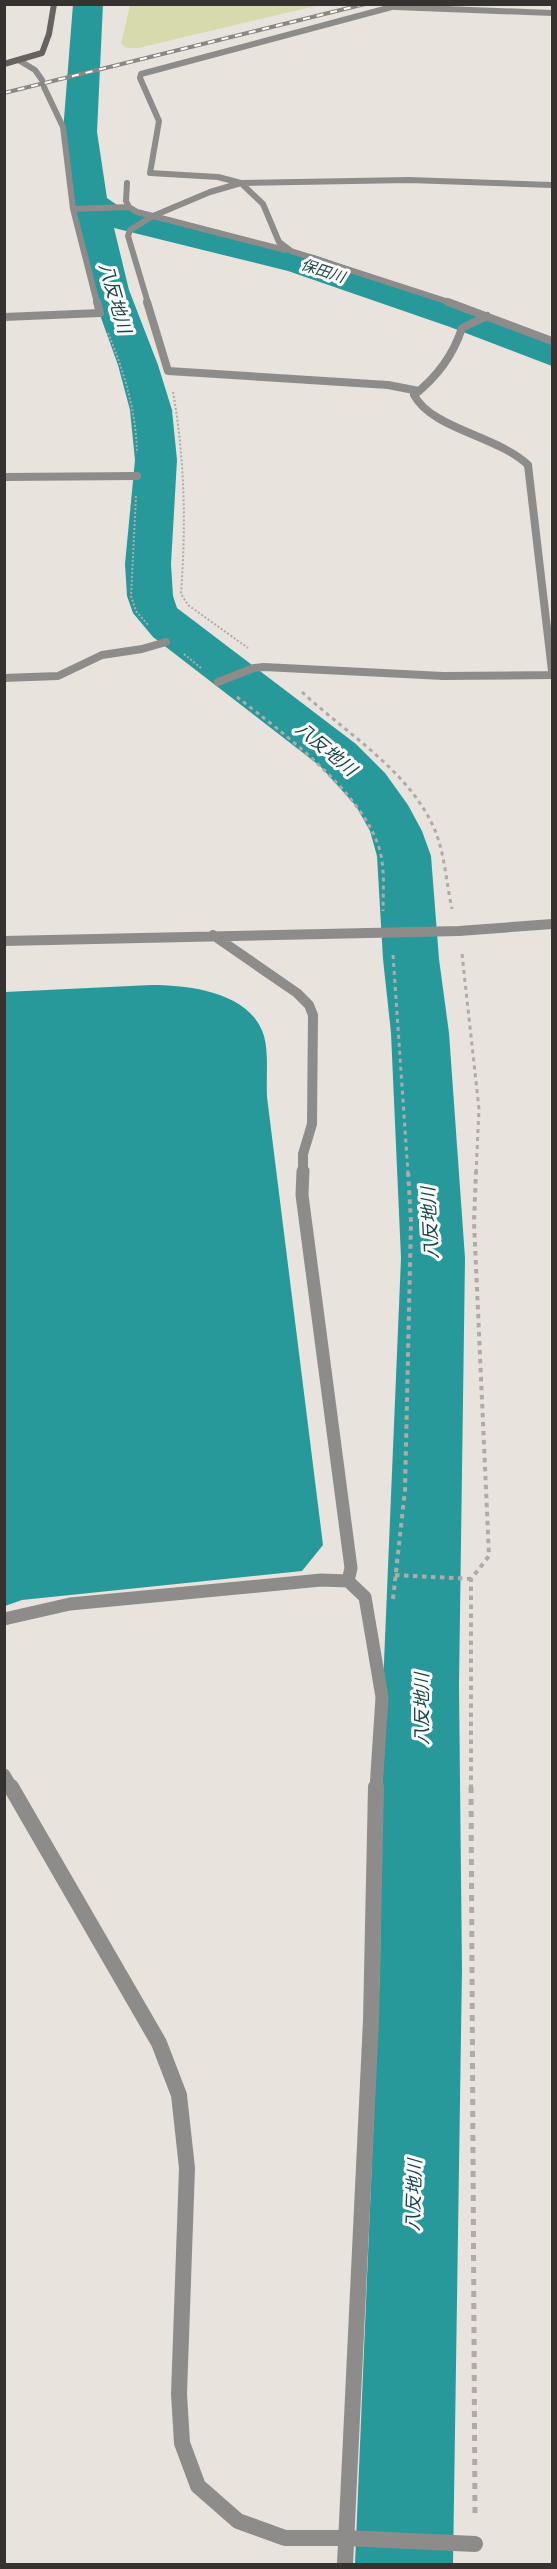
<svg xmlns="http://www.w3.org/2000/svg" width="557" height="2569" font-family="Helvetica,'Noto Sans JP',sans-serif">
<style>
.green{fill:#d7daab}
.water{fill:#27999b}
.lines{fill:none;stroke-linecap:round;stroke-linejoin:round}
.river{fill:#27999b;fill-rule:evenodd}
.path-far3{stroke:#b0aba7;stroke-width:2;stroke-dasharray:2 2;stroke-linecap:butt}
.path-far2{stroke:#b0aba7;stroke-width:3;stroke-dasharray:4 4;stroke-linecap:butt}
.path-far1{stroke:#b0aba7;stroke-width:4;stroke-dasharray:4.5 4.5;stroke-linecap:butt}
.path{stroke:#b0aba7;stroke-width:5;stroke-dasharray:6 6;stroke-linecap:butt}
.street-far4{stroke:#8e8c8a;stroke-width:6}
.street-far3{stroke:#8e8c8a;stroke-width:8}
.street-far2{stroke:#8e8c8a;stroke-width:10}
.street-far1{stroke:#8e8c8a;stroke-width:13}
.street{stroke:#8e8c8a;stroke-width:16}
.secondary{stroke:#65625f;stroke-width:6}
.rail-casing{stroke:#8a8682;stroke-width:4}
.rail{stroke:#fff;stroke-width:2;stroke-dasharray:7;stroke-linecap:butt}
.labels{text-anchor:middle;stroke-width:6;stroke-linejoin:round;paint-order:stroke}
.far-water-label{font-size:15px;font-style:italic;fill:#154546;stroke:#fff}
.water-label{font-size:18px;font-style:italic;fill:#154546;stroke:#fff}
</style>
<rect width="100%" height="100%" fill="#e9e3de"/>
<path class="green" d="M 130,5 L 130,4 L 320,5 L 138,48 L 127,48 L 121,44 Z"/>
<path class="water" d="M 151,985 C 189,985 251,992 264,1036 C 269,1054 266,1078 267,1097 L 323,1545 L 302,1571 L 22,1600 L 5,1606 L 5,992 Z"/>
<g class="lines">
<path class="river" d="M 73,4 L 103,4 L 97,132 L 107,198 L 120,207 L 314,255 L 478,311 L 552,340 L 552,366 L 450,327 L 288,271 L 114,228 L 129,290 L 158,365 L 172,410 L 177,460 L 171,564 L 173,596 L 177,608 L 356,744 L 385,773 L 408,805 L 422,831 L 431,856 L 439,959 L 449,1033 L 465,1258 L 459,1686 L 462,1969 L 453,2564 L 355,2564 L 380,1969 L 383,1686 L 401,1258 L 391,1033 L 383,959 L 377,856 L 370,831 L 356,806 L 320,766 L 153,637 L 133,613 L 127,596 L 125,564 L 135,460 L 130,410 L 118,365 L 91,290 L 72,202 L 63,132 Z"/>
<path class="path-far3" d="M 108,333 C 124,372 136,410 137,453
M 173,392 C 185,459 186,526 181,594 L 188,605 L 248,648
M 136,496 L 131,596 L 136,611 L 148,625
M 184,654 L 201,668"/>
<path class="path-far2" d="M 302,692 C 347,734 408,770 434,828 C 445,853 446,882 452,909
M 237,697 C 283,733 364,793 380,851 C 385,870 383,891 383,911
M 462,954 L 479,1109 L 476,1173
M 393,955 L 408,1173"/>
<path class="path-far1" d="M 395,1575 L 471,1579
M 393,1599 L 405,1490 L 411,1221 L 408,1171
M 471,1789 L 471,1579 L 489,1556 L 474,1222 L 476,1171"/>
<path class="path" d="M 471,1787 L 475,2518"/>
<path class="street-far4" d="M 395,7 L 552,13
M 20,61 L 35,70 L 42,80
M 44,87 L 63,127 L 73,209 L 97,303
M 127,183 L 126,201 L 129,207
M 241,183 L 218,177 L 150,173 L 159,121 L 140,78 L 141,74 L 403,4
M 73,209 L 129,207 L 137,212 L 153,216 L 130,230 L 128,236 L 148,303
M 153,216 L 285,250
M 153,216 L 210,192 L 241,183
M 452,303 L 291,251 L 279,242 L 263,204 L 241,183 L 409,180 L 552,185"/>
<path class="street-far3" d="M 147,302 L 168,371 L 388,385 L 419,391
M 448,302 L 552,341
M 487,316 L 462,328 C 453,356 437,377 414,395 C 432,429 498,436 528,465 L 552,671
M 4,317 L 100,313 L 97,302
M 4,477 L 137,476
M 4,678 L 58,676 L 102,655 L 142,649 L 166,642
M 218,682 L 254,668 L 264,667 L 443,676 L 552,675"/>
<path class="street-far2" d="M 213,935 L 297,993 L 309,1005 L 313,1015 L 312,1124 L 303,1154 L 303,1173
M 4,941 L 459,931 L 552,924"/>
<path class="street-far1" d="M 303,1171 L 302,1195 L 351,1568 L 348,1581
M 4,1619 L 70,1604 L 321,1580 L 348,1581 L 365,1597 L 382,1697 L 376,1789
M 4,1775 L 12,1789"/>
<path class="street" d="M 11,1787 L 159,2043 L 179,2095 L 187,2168 L 179,2394 L 182,2443 L 198,2486 L 238,2521 L 285,2538 L 345,2538 L 475,2544
M 345,2564 L 371,2020 L 376,1787"/>
<path class="secondary" d="M 4,64 L 42,53 L 49,34 L 54,4"/>
<defs>
<path id="rail" d="M 4,93 L 365,4"/>
</defs>
<use href="#rail" class="rail-casing"/>
<use href="#rail" class="rail"/>
</g>
<g class="labels">
<g class="far-water-label">
<text transform="translate(323 271) rotate(18)" y="5">保田川</text>
</g>
<g class="water-label">
<text transform="translate(115 298) rotate(74)" y="6">八反地川</text>
<text transform="translate(326 749) rotate(40)" y="6">八反地川</text>
<text transform="translate(430 1223) rotate(-93)" y="6">八反地川</text>
<text transform="translate(422 1709) rotate(-90)" y="6">八反地川</text>
<text transform="translate(414 2195) rotate(-88)" y="6">八反地川</text>
</g>
</g>
<rect width="557" height="2569" fill="none" stroke="#353230" stroke-width="12"/>
</svg>
